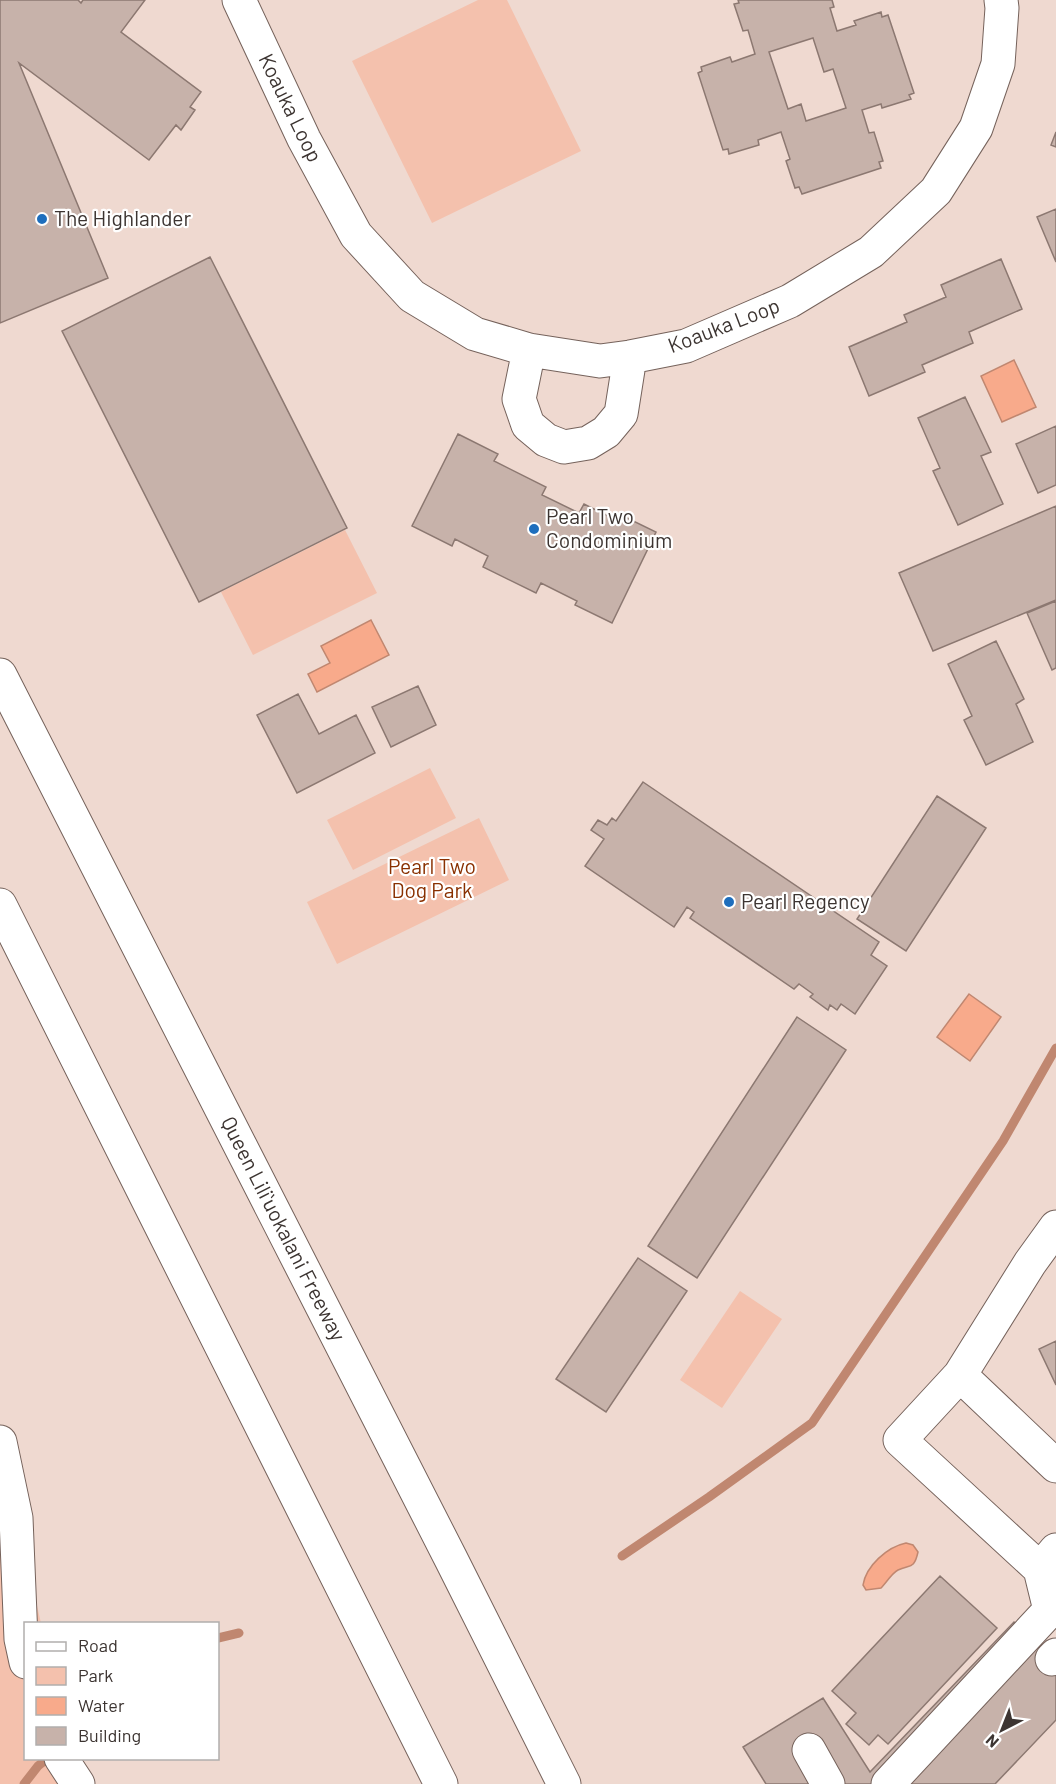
<svg xmlns="http://www.w3.org/2000/svg" width="1056" height="1784" font-family="Barlow,sans-serif">
<style>
.green{fill:#f4c1ad}
.water{fill:#f8aa8b;stroke:#c08770;stroke-width:1.5}
.lines{fill:none;stroke-linecap:round;stroke-linejoin:round}
.stream{stroke:#c08770;stroke-width:9}
.building{fill:#c7b2aa;stroke:#8c7871;stroke-width:1.5;fill-rule:evenodd}
.minor-casing{stroke:#75625b;stroke-width:35}
.highway-casing{stroke:#75625b;stroke-width:35}
.minor{stroke:#fff;stroke-width:33}
.highway{stroke:#fff;stroke-width:33}
.poi-dot{fill:#1e6ebd;stroke:#fff;stroke-width:2}
.labels{text-anchor:middle;stroke-width:4.5;stroke-linejoin:round;paint-order:stroke}
.street-label{font-size:21px;fill:#3c3431;stroke:#fff}
.poi-label{font-size:21px;fill:#3c3431;stroke:#fff;text-anchor:start}
.park-label{font-size:21px;fill:#893000;stroke:#fff}
</style>
<rect width="100%" height="100%" fill="#efd9d0"/>
<path class="green" d="M 478,0 L 507,0 L 581,151 L 432,223 L 352,61 Z
M 345,530 L 377,593 L 253,655 L 221,592 Z
M 430,768 L 456,818 L 353,870 L 327,820 Z
M 479,818 L 509,880 L 337,964 L 307,902 Z
M 740,1291 L 782,1319 L 722,1408 L 680,1380 Z
M 0,1445 L 41,1623 L 26,1624 L 26,1758 L 71,1759 L 88,1784 L 0,1784 Z"/>
<path class="water" d="M 1014,360 L 1036,407 L 1002,422 L 981,376 Z
M 371,620 L 389,655 L 317,692 L 308,674 L 330,663 L 321,646 Z
M 969,994 L 1001,1017 L 970,1061 L 937,1037 Z
M 906,1543 L 913,1545 L 918,1552 C 914,1570 910,1564 898,1570 C 892,1573 886,1583 881,1588 L 866,1590 L 863,1585 C 866,1566 887,1547 906,1543 Z"/>
<g class="lines">
<path class="stream" d="M 622,1556 L 709,1497 L 812,1423 L 1003,1141 L 1056,1048
M 218,1638 L 239,1633
M 24,1784 L 38,1766 L 48,1758"/>
</g>
<path class="building" d="M 0,0 L 78,0 L 81,3 L 83,0 L 145,0 L 121,32 L 201,92 L 190,107 L 195,110 L 181,130 L 176,125 L 149,160 L 19,63 L 108,278 L 0,323 Z
M 738,0 L 832,0 L 834,7 L 830,8 L 837,31 L 856,25 L 854,21 L 881,12 L 882,17 L 888,15 L 914,93 L 909,95 L 911,99 L 882,108 L 881,104 L 862,110 L 869,133 L 874,132 L 883,161 L 879,162 L 881,168 L 802,194 L 799,187 L 795,188 L 786,161 L 790,159 L 781,132 L 758,140 L 759,145 L 729,154 L 728,149 L 723,150 L 698,73 L 702,71 L 701,67 L 730,57 L 732,62 L 755,54 L 748,30 L 743,31 L 734,4 L 739,3 ZM 813,38 L 824,72 L 833,69 L 846,108 L 806,121 L 801,104 L 788,109 L 769,52 Z
M 1056,132 L 1056,147 L 1051,145 Z
M 1056,209 L 1056,262 L 1037,217 Z
M 210,257 L 347,528 L 199,602 L 62,331 Z
M 1001,259 L 1022,309 L 969,332 L 973,343 L 922,365 L 925,372 L 869,396 L 849,347 L 907,322 L 904,315 L 946,297 L 941,285 Z
M 965,397 L 991,452 L 981,456 L 1003,504 L 958,525 L 933,471 L 940,468 L 918,418 Z
M 1056,426 L 1056,485 L 1038,493 L 1016,444 Z
M 458,434 L 498,454 L 494,461 L 546,487 L 542,495 L 579,513 L 584,504 L 618,521 L 621,515 L 656,532 L 612,623 L 575,605 L 577,601 L 541,583 L 536,593 L 483,567 L 488,556 L 455,539 L 452,546 L 412,526 Z
M 1056,506 L 1056,600 L 933,651 L 899,573 Z
M 1056,601 L 1056,668 L 1052,670 L 1027,613 Z
M 996,641 L 1024,699 L 1016,704 L 1033,742 L 986,765 L 964,720 L 972,716 L 948,664 Z
M 418,686 L 436,725 L 391,747 L 372,707 Z
M 298,694 L 319,734 L 356,715 L 375,753 L 297,793 L 257,715 Z
M 643,782 L 879,942 L 871,955 L 887,966 L 855,1014 L 841,1004 L 837,1010 L 830,1005 L 828,1010 L 810,997 L 813,994 L 799,984 L 794,989 L 690,918 L 694,912 L 687,907 L 674,927 L 585,866 L 604,839 L 591,830 L 598,820 L 607,825 L 612,818 L 616,821 Z
M 937,796 L 986,828 L 906,951 L 857,919 Z
M 797,1017 L 846,1050 L 697,1278 L 648,1246 Z
M 638,1258 L 687,1291 L 606,1412 L 556,1379 Z
M 1056,1341 L 1056,1385 L 1039,1349 Z
M 940,1576 L 997,1628 L 888,1744 L 878,1735 L 869,1745 L 846,1724 L 856,1713 L 832,1691 Z
M 1014,1622 L 1056,1663 L 1056,1720 L 995,1784 L 766,1784 L 743,1747 L 823,1698 L 870,1772 Z"/>
<g class="lines">
<defs>
<path id="minor" d="M 239,0 L 304,139 L 356,235 L 412,296 L 475,334 L 529,350 L 600,361 L 630,357 L 686,346 L 790,301 L 871,252 L 936,191 L 976,128 L 998,64 L 1002,8 L 1001,0
M 529,350 L 519,399 L 528,425 L 546,440 L 564,447 L 588,443 L 606,432 L 621,414 L 630,357
M 960,1375 L 1056,1466
M 0,1442 L 16,1518 L 21,1639 L 26,1662
M 1040,1569 L 900,1440 L 960,1375 L 1030,1263 L 1056,1227
M 1052,1659 L 1056,1655
M 809,1750 L 828,1784
M 61,1758 L 78,1784
M 888,1784 L 1050,1610 L 1040,1569 L 1056,1550"/>
<path id="highway" d="M 0,675 L 451,1559 L 564,1784
M 0,905 L 441,1784"/>
</defs>
<use href="#minor" class="minor-casing"/>
<use href="#highway" class="highway-casing"/>
<use href="#minor" class="minor"/>
<use href="#highway" class="highway"/>
</g>
<g class="poi-dot">
<circle cx="42" cy="219" r="6"/>
<circle cx="534" cy="529" r="6"/>
<circle cx="729" cy="902" r="6"/>
</g>
<g class="labels">
<g class="street-label">
<text transform="translate(290 108) rotate(64)" y="7">Koauka Loop</text>
<text transform="translate(724 326) rotate(-21)" y="7">Koauka Loop</text>
<text transform="translate(283 1229) rotate(63)" y="7">Queen Liliʻuokalani Freeway</text>
</g>
<g class="poi-label">
<text x="54" y="226">The Highlander</text>
<text x="546" y="524">Pearl Two<tspan x="546" dy="24">Condominium</tspan></text>
<text x="741" y="909">Pearl Regency</text>
</g>
<g class="park-label">
<text x="432" y="874">Pearl Two<tspan x="432" dy="24">Dog Park</tspan></text>
</g>
</g>
<rect x="24" y="1622" width="195" height="138" fill="#ffffff" stroke="#b1aead" stroke-width="1.5"/>
<rect x="36" y="1642" width="30" height="9" fill="#ffffff" stroke="#b1aead" stroke-width="1.5"/>
<text x="78" y="1652" font-size="18" fill="#3c3431">Road</text>
<rect x="36" y="1667" width="30" height="18" fill="#f4c1ad" stroke="#b1aead" stroke-width="1.5"/>
<text x="78" y="1682" font-size="18" fill="#3c3431">Park</text>
<rect x="36" y="1697" width="30" height="18" fill="#f8aa8b" stroke="#b1aead" stroke-width="1.5"/>
<text x="78" y="1712" font-size="18" fill="#3c3431">Water</text>
<rect x="36" y="1727" width="30" height="18" fill="#c7b2aa" stroke="#b1aead" stroke-width="1.5"/>
<text x="78" y="1742" font-size="18" fill="#3c3431">Building</text>
<g transform="translate(1002 1730) rotate(222)" stroke="#ffffff" stroke-width="4.5" paint-order="stroke">
<path d="M0-4.5L10 22L0 15L-10 22Z" fill="#3c3431"/>
<text y="-9" font-size="16" font-weight="bold" text-anchor="middle" fill="#3c3431">N</text>
</g>
</svg>
